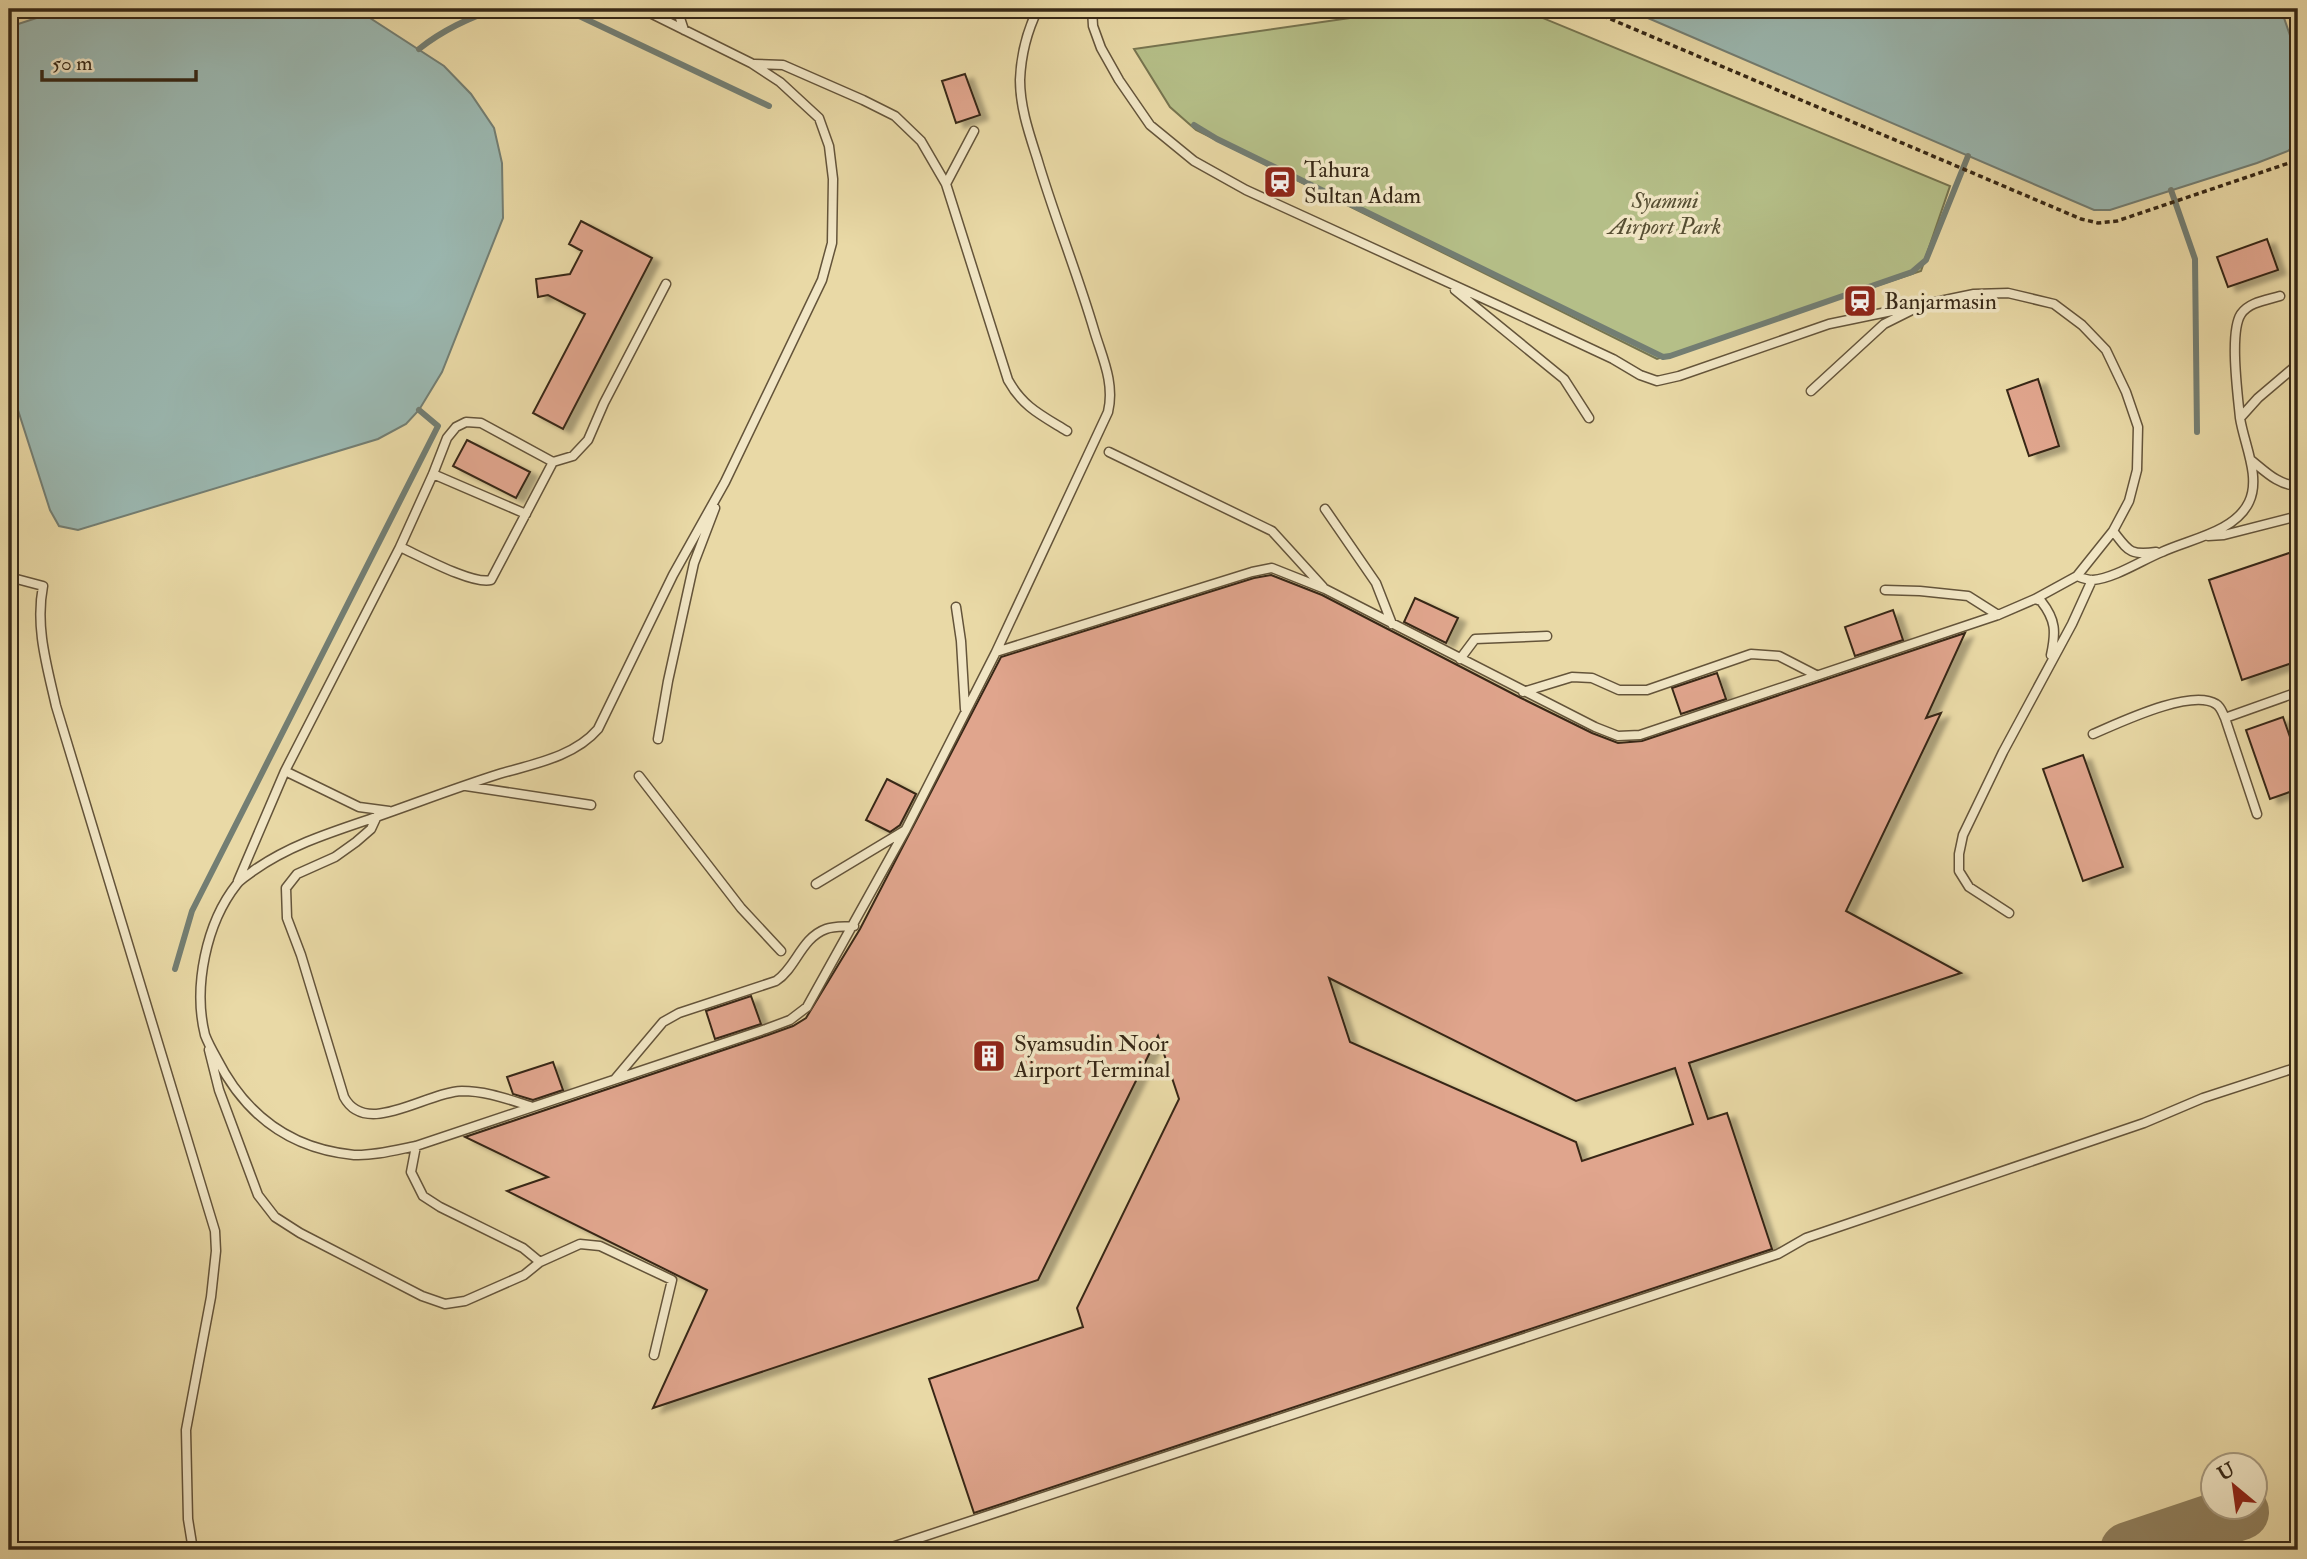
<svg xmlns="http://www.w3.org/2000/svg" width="2307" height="1559" font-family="'IM FELL Double Pica',serif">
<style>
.green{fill:#b5bf88;stroke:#76744f;stroke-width:2}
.water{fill:#9bb8b1;stroke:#737e73;stroke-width:2}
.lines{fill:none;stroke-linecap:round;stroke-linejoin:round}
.stream{stroke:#737e73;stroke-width:6}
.taxiway{stroke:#90805e;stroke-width:56}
.building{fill:#e0a58d;stroke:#372816;stroke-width:2;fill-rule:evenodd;filter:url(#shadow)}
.service-casing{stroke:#64543a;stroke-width:11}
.path{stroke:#372816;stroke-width:3.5;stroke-dasharray:5 3.5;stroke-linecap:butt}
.service{stroke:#f1e6c5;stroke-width:8}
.labels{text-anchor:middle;stroke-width:7;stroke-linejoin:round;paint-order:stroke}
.poi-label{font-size:23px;fill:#372816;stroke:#f1e6c5;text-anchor:start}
.park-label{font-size:23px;font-style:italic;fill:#564e32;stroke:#f1e6c5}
</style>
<defs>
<filter id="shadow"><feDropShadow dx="8" dy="4.5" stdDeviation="2" flood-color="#0004"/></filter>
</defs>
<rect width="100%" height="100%" fill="#e9d9a6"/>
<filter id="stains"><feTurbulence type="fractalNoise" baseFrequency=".00286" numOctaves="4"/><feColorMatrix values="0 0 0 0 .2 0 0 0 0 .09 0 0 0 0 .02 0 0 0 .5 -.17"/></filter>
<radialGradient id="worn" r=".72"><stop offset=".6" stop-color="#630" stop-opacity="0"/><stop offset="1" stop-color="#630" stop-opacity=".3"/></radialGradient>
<path class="green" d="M 1450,9 L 1521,9 L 1950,186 L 1921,271 L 1657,359 L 1196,130 L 1170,107 L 1134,49 L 1350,18 Z"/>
<path class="water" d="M 64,9 L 356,9 L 444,66 L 471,94 L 494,128 L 502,163 L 503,218 L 442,372 L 419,410 L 406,424 L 378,439 L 78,530 L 59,526 L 50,510 L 9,382 L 9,27 Z
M 1627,9 L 2281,9 L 2298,59 L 2298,142 L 2288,151 L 2257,163 L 2110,210 L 2094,210 Z"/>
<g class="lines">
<path class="stream" d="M 559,9 L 575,14 L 769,106
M 419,49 C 440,32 471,16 498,9
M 1194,125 L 1217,139 L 1663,357 L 1670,356 L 1912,272 L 1926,260 L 1968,156
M 2171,190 L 2195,259 L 2197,432
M 175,969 L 192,911 L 438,426 L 419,410"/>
<path class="taxiway" d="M 2128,1550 L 2241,1512"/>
</g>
<path class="building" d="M 965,74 L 980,115 L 956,123 L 942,81 Z
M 581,221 L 652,258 L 563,429 L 533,413 L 585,314 L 548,295 L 538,297 L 536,279 L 570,274 L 582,251 L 569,244 Z
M 2267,239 L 2278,270 L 2228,287 L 2217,257 Z
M 2038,379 L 2059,446 L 2029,456 L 2007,390 Z
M 467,440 L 530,472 L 516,498 L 453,466 Z
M 2298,550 L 2298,661 L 2242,680 L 2209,580 Z
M 1271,575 L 1322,595 L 1521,698 L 1592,733 L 1618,743 L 1642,741 L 1965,633 L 1926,718 L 1941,713 L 1846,911 L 1961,973 L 1689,1063 L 1708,1119 L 1727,1113 L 1772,1249 L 974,1513 L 929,1379 L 1083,1327 L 1077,1308 L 1179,1099 L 1158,1036 L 1038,1280 L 653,1408 L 707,1290 L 507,1191 L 548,1177 L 465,1137 L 768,1035 L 793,1026 L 806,1018 L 860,929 L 1001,657 L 1254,578 ZM 1329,978 L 1576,1101 L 1675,1068 L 1693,1124 L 1582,1161 L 1576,1142 L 1350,1042 Z
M 1415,598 L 1458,618 L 1446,643 L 1404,622 Z
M 1893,610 L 1903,640 L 1855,656 L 1845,627 Z
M 1717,673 L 1726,699 L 1681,714 L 1672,688 Z
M 2283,717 L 2298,760 L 2298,789 L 2270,799 L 2246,730 Z
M 2083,755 L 2123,867 L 2083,881 L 2043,769 Z
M 887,779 L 916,794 L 900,825 L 890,832 L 866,820 Z
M 751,996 L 761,1024 L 715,1039 L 706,1011 Z
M 553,1062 L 563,1090 L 533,1100 L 513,1094 L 507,1077 Z"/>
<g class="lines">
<defs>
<path id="service" d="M 642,9 L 751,63 L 780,82 L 819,118 L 829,146 L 833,179 L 832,243 L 822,280 L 725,482 L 673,575 L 598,729 C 574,757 533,764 499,774 C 458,787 419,802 379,816 C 335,831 291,844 253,871 C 248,875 241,879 237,884 C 206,923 193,987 205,1035 C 208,1043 213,1052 217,1059 C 245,1114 290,1149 354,1155 C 374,1156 396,1150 416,1146 L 766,1029 L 790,1020 L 807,1007 L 906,829 L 996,652 L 1252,572 L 1272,568 L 1325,589 L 1595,727 L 1618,736 L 1640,735 L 1998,615 L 2035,599 L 2077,576 L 2113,531 L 2129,501 L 2137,470 L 2138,427 L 2126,392 L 2106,350 L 2082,325 L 2054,304 L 2008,293 L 1974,294 L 1829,324 L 1679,376 L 1657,381 L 1640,375 L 1613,359 L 1504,308 L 1246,190 L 1194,161 L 1150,125 L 1119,80 L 1101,48 L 1093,26 L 1092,9
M 677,9 L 684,30
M 754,64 L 783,65 L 863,100 L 895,116 L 921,141 L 946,184 L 1008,380 C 1023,407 1041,415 1067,431
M 946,184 L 974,131
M 1455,290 L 1564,379 L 1589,418
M 1811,391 L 1884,324 L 1916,308
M 2240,418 C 2238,396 2229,332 2241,314 C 2249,302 2267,300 2280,296
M 1109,452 L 1272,531 L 1323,587
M 2251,460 C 2266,472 2278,485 2298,486
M 433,474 L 526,514
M 1325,509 L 1376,583 L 1392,624
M 2113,531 C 2128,550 2129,556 2156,552
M 2208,536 L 2224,535 L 2298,516
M 400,547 C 420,556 473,585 491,580 L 553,462
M 2077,576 C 2082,578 2088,580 2093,580 C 2115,578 2142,560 2162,552 C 2190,539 2235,532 2249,502 C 2261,477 2244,444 2240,418 L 2258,398 L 2298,364
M 9,577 L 43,586 C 35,627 47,666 56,706 L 215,1231 L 216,1251 L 211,1297 L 186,1430 L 188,1519 L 193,1550
M 1885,590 L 1920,591 L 1968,596 L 1998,615
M 2035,599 L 2041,601 C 2056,620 2056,632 2051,655
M 956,607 L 961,641 L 965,709
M 996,652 L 1108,412 C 1115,383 1102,357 1094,330 C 1077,272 1054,216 1037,158 C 1029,133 1020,107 1020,80 C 1021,55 1027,31 1038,9
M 1460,659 L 1475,639 L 1547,636
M 1523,692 L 1572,677 L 1592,678 L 1619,690 L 1647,690 L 1751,654 L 1779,656 L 1816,675
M 2093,734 C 2119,723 2191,688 2216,704 C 2221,707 2222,712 2225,718
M 658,739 L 668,681 L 694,563 L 715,508
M 285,771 L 359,807 L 389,811
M 639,776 L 741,908 L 781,951
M 466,786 L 591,805
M 2257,814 L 2225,718 L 2298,692
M 377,816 L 371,829 L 356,842 L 335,857 L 297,874 L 286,888 L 287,918 L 301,955 L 344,1097 C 366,1138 426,1092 462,1091 C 486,1091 507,1099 530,1106
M 238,881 L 285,771 L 400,547 L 433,474 L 447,438 L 456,427 L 466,422 L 481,423 L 553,462 L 573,456 L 588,440 L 604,403 L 666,284
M 816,884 L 904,831
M 2009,913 L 1969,887 L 1959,871 L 1959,854 L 1963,835 L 2003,752 L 2072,624 L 2092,580
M 209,1050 L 219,1090 L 258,1195 L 275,1217 L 300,1233 L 422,1296 L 445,1304 L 465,1301 L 524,1275 L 540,1262 L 523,1248 L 440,1207 L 423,1196 L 411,1172 L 416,1146
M 615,1079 L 663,1022 L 679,1013 L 776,981 C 796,968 801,938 826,929 C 834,926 846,927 854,926
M 540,1262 L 580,1244 L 600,1246 L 672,1280 L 654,1355
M 883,1550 L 1778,1254 L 1806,1238 L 2144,1123 L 2203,1098 L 2298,1067"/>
</defs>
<use href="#service" class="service-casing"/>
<path class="path" d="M 1169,9 L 1183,14 L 1229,9
M 1587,9 L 2081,219 L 2098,223 L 2117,221 L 2289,163 L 2298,156
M 2288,9 L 2298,38"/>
<use href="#service" class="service"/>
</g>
<defs>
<symbol id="station-square" viewBox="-11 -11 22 22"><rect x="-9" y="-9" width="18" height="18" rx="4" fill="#8f2418" stroke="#f1e6c5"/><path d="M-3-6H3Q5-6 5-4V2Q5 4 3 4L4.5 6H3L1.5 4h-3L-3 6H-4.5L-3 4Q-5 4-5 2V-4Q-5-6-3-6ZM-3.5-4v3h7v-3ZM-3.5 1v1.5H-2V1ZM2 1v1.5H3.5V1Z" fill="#fff"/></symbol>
<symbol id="building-square" viewBox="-11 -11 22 22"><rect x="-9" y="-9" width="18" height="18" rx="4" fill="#8f2418" stroke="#f1e6c5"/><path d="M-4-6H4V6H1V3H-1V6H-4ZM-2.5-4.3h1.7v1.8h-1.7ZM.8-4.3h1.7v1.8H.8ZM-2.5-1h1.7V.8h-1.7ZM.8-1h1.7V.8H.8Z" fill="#fff"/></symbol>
</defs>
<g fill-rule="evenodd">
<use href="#station-square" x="1261" y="163" width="38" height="38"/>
<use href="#station-square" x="1841" y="282" width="38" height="38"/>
<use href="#building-square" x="970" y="1037" width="38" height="38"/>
</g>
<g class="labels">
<g class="poi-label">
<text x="1304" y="177">Tahura<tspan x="1304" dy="26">Sultan Adam</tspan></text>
<text x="1884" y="309">Banjarmasin</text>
<text x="1014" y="1051">Syamsudin Noor<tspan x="1014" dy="26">Airport Terminal</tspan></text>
</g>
<g class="park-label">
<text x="1665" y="208">Syammi<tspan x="1665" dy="26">Airport Park</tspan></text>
</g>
</g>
<rect width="2307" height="1559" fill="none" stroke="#e9d9a6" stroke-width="35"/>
<rect x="10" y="10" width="2286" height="1538" fill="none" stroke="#372816" stroke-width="3.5"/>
<rect x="18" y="18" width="2272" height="1524" fill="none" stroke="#372816" stroke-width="2"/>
<g transform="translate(2234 1486) rotate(331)"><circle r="33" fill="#f1e6c5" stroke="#a79a7f" stroke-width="2"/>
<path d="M0-5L12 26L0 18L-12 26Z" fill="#8f2418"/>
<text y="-10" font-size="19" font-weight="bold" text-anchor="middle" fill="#372816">U</text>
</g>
<path d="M42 70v10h154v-10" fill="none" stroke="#372816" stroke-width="3.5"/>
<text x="52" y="70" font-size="21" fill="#372816" stroke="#f1e6c5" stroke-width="5" paint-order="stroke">50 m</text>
<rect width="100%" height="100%" filter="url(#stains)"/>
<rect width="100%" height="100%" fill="url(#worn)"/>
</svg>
